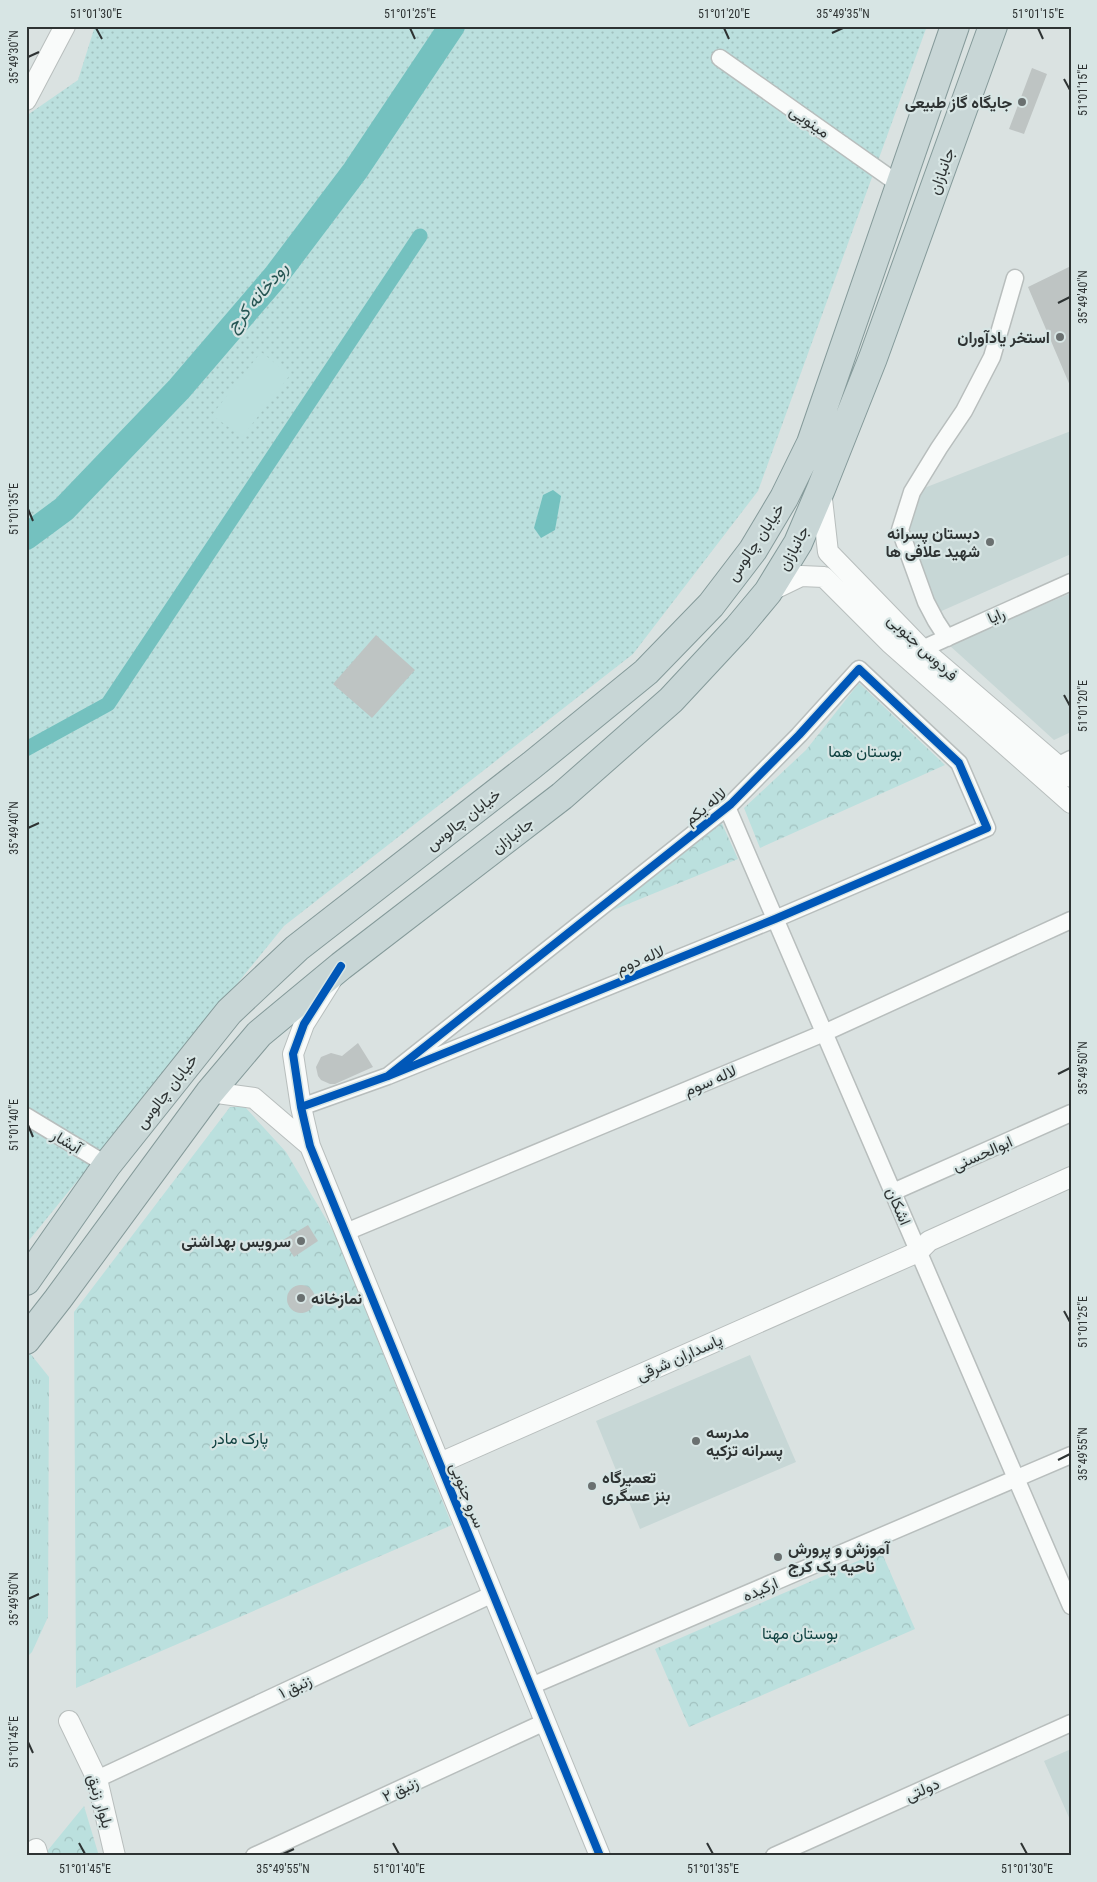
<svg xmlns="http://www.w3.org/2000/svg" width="1097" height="1882" font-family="'Roboto Condensed',Vazirmatn,sans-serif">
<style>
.built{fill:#c7d7d6}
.grass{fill:url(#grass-tufts)}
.forest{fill:url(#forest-crowns)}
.garden{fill:url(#garden-dots)}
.pitch{fill:#bbe0de}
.water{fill:#74c1bf}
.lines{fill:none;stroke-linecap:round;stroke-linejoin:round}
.canal{stroke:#74c1bf;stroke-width:15}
.river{stroke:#74c1bf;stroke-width:26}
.building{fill:#bec4c3}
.minor-casing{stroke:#b8bebd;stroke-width:19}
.tertiary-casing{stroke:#b8bebd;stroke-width:22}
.trunk-casing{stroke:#859a9a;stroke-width:30}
.minor{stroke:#f9fbfa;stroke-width:16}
.tertiary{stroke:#f9fbfa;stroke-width:20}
.trunk{stroke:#c8d6d6;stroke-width:28}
.cycleway-casing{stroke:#d7e5e4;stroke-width:11}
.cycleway{stroke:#0057b8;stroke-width:8}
.ticks{fill:none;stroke:#2e3333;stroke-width:2}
.poi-dot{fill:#6a7070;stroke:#d7e5e4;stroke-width:2}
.labels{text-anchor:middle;stroke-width:4.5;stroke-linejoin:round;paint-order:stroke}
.poi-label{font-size:16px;font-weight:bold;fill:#2e3333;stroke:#d7e5e4;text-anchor:end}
.street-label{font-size:16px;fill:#2e3333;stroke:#d7e5e4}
.park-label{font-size:16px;fill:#0e403f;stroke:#d7e5e4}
.water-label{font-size:18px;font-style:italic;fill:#265553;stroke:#d7e5e4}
.neatline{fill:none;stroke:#2e3333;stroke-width:2}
.ticks-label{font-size:12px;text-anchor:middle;fill:#2e3333}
</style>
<defs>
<pattern id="grass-tufts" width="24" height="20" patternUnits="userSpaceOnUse" patternTransform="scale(1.25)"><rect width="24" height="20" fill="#bbe0de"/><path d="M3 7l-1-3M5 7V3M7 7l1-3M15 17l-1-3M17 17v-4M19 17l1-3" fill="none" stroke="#a1c1bf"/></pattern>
<pattern id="forest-crowns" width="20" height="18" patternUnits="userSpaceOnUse" patternTransform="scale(1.25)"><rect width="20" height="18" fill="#bbe0de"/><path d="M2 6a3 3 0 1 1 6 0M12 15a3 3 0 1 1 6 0" fill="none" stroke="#a1c1bf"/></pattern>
<pattern id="garden-dots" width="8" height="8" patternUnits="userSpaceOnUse" patternTransform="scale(1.25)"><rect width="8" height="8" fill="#bbe0de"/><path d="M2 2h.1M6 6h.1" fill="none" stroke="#a1c1bf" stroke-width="1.8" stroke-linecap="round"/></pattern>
</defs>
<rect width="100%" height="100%" fill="#dae2e1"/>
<path class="built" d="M 1071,431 L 1071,554 L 937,613 L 905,530 L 919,490 Z
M 1071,593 L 1071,732 L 1054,740 L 949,645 Z
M 750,1355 L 796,1462 L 640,1529 L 596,1421 Z
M 1071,1749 L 1071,1822 L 1044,1761 Z"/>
<path class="grass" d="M 29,1352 L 49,1377 L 48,1617 L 32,1652 L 26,1658 L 26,1400 Z"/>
<path class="forest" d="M 859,683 L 945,765 L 760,848 L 744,808 L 806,750 Z
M 719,817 L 738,859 L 579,924 Z
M 230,1107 L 245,1107 L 286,1152 L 335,1234 L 452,1525 L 76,1688 L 74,1312 Z
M 881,1551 L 915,1629 L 689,1727 L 655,1649 Z
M 84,1806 L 99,1856 L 44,1856 L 44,1855 Z"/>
<path class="garden" d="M 95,26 L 927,26 L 758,491 L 633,654 L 284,926 L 26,1244 L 26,116 L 78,80 Z"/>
<path class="pitch" d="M 261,352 L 290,375 L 242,437 L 212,415 Z"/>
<path class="water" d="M 553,490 L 561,496 L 555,530 L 541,538 L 534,528 L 543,495 Z"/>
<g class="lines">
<path class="canal" d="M 26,749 L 108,704 L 420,236"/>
<path class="river" d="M 26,537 L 64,509 L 179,389 L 275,277 L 355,171 L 452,26"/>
</g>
<path class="building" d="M 1032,68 L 1047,74 L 1024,134 L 1009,129 Z
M 1071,266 L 1071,388 L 1028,287 Z
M 376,635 L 415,670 L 372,718 L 333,684 Z
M 358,1043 L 373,1067 L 335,1084 L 330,1084 L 321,1080 L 318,1076 L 316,1067 L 321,1057 L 331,1053 L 342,1056 Z
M 308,1225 L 318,1241 L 294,1257 L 283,1240 Z
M287 1299a14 14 0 1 1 28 0a14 14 0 1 1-28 0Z"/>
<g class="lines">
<defs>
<path id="minor" d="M 720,58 L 900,185
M 947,638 L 936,621 L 926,602 L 900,530 L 912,492 L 939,448 L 964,411 L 992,357 L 1015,278
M 922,649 L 1071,582
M 1059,765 L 1071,759
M 727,807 L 1071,1606
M 301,1107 L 388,1076 L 775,919 L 987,828 L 959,763 L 859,669 L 799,735 L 731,804 L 388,1076
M 26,1116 L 107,1165
M 893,1192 L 1071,1113
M 346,1232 L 824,1033 L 1071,920
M 531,1686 L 1071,1455
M 97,1779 L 493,1594
M 254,1856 L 545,1722
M 774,1856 L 1071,1723"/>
<path id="tertiary" d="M 26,100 L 65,26
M 821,490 L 828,552 L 922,649 L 1071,777
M 768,592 L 801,576 L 824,577 L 890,643 L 1071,803
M 331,981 L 304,1024 L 293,1054 L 301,1107 L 310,1146 L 600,1856
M 210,1092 L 254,1098 L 310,1146
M 440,1463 L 918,1252 L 929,1241 L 1071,1177
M 69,1721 L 97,1779 L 115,1856
M 36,1849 L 38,1856"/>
<path id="trunk" d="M 26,1281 L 107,1165 L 229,1012 L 297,948 L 532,765 L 646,672 L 711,605 L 753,550 L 784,498 L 811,443 L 955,26
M 26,1340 L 58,1299 L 210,1092 L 259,1034 L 341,966 L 562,796 L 671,700 L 738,628 L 768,592 L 798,543 L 821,489 L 873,358 L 993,26"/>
</defs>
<use href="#minor" class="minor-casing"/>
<use href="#tertiary" class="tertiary-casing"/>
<use href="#trunk" class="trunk-casing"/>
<use href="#minor" class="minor"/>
<use href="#tertiary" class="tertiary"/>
<use href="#trunk" class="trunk"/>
<defs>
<path id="cycleway" d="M 341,966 L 304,1024 L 293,1054 L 301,1107 L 310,1146 L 600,1856
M 301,1107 L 388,1076 L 775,919 L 987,828 L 959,763 L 859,669 L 799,735 L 731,804 L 388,1076"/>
</defs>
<use href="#cycleway" class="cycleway-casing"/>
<use href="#cycleway" class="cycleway"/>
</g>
<path class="ticks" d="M 96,28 L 102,39M 410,28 L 415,39M 724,28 L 729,39M 1038,28 L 1043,39M 832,33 L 843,28M 28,57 L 39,52M 1064,79 L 1070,90M 1058,303 L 1070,297M 28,509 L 33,521M 1064,695 L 1070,706M 28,828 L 39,823M 1058,1074 L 1070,1068M 28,1125 L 33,1137M 1064,1311 L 1070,1322M 1058,1460 L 1070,1454M 28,1599 L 39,1594M 28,1742 L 33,1753M 79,1843 L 85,1854M 393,1843 L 399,1854M 707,1843 L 713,1854M 1021,1843 L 1027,1854M 283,1854 L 294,1849"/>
<g class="poi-dot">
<circle cx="1022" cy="102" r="5"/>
<circle cx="1060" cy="337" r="5"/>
<circle cx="990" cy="542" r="5"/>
<circle cx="301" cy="1241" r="5"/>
<circle cx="301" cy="1298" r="5"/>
<circle cx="696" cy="1441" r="5"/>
<circle cx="592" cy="1486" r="5"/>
<circle cx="778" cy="1557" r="5"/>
</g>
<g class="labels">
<g class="poi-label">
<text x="1012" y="108">جایگاه گاز طبیعی</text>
<text x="1050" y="343">استخر یادآوران</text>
<text x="980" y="539">دبستان پسرانه<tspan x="980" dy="18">شهید علافی ها</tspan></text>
<text x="291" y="1247">سرویس بهداشتی</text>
<text x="311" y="1304" text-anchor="start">نمازخانه</text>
<text x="706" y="1438" text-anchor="start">مدرسه<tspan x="706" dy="18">پسرانه تزکیه</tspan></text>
<text x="602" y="1483" text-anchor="start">تعمیرگاه<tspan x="602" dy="18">بنز عسگری</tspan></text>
<text x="788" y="1554" text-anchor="start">آموزش و پرورش<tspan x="788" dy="18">ناحیه یک کرج</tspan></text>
</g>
<g class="street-label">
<text transform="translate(810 121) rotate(35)" y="6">مینویی</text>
<text transform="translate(941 171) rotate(-70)" y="6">جانبازان</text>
<text transform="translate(755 542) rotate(-56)" y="6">خیابان چالوس</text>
<text transform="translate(793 548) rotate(-62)" y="6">جانبازان</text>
<text transform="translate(996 615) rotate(-24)" y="6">رایا</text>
<text transform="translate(923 647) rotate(43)" y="6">فردوس جنوبی</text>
<text transform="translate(705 806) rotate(-39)" y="6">لاله یکم</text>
<text transform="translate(463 819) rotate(-38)" y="6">خیابان چالوس</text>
<text transform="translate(512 835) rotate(-38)" y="6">جانبازان</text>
<text transform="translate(640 959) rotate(-22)" y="6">لاله دوم</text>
<text transform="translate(710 1080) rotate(-23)" y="6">لاله سوم</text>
<text transform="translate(166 1091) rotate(-52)" y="6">خیابان چالوس</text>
<text transform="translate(67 1141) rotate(31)" y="6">آبشار</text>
<text transform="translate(982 1153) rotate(-24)" y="6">ابوالحسنی</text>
<text transform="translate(899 1206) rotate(67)" y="6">اشکان</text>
<text transform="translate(679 1357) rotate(-24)" y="6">پاسداران شرقی</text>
<text transform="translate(468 1495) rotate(68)" y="6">سرو جنوبی</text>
<text transform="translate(760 1589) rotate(-23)" y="6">ارکیده</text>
<text transform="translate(295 1686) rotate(-25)" y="6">زنبق ۱</text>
<text transform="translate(400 1789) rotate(-25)" y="6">زنبق ۲</text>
<text transform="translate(922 1789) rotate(-24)" y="6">دولتی</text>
<text transform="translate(101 1801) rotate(74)" y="6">بلوار زنبق</text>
</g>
<g class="park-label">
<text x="865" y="757">بوستان هما</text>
<text x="240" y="1444">پارک مادر</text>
<text x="800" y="1639">بوستان مهتا</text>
</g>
<g class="water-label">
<text transform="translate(257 297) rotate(-50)" y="6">رودخانه کرج</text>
</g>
</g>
<rect width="1097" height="1882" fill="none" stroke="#d7e5e4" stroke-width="55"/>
<rect x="28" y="28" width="1042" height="1826" class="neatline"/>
<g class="ticks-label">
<text x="96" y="18">51°01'30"E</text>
<text x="410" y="18">51°01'25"E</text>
<text x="724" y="18">51°01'20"E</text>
<text x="843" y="18">35°49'35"N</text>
<text x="1038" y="18">51°01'15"E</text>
<text transform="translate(14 57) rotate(-90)" y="4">35°49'30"N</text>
<text transform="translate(1083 90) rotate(-90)" y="4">51°01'15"E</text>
<text transform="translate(1083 297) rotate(-90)" y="4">35°49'40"N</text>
<text transform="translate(14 509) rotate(-90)" y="4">51°01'35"E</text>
<text transform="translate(1083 706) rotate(-90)" y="4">51°01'20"E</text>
<text transform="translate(14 828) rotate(-90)" y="4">35°49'40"N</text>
<text transform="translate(1083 1068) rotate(-90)" y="4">35°49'50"N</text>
<text transform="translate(14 1125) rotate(-90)" y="4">51°01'40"E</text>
<text transform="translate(1083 1322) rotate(-90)" y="4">51°01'25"E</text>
<text transform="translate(1083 1454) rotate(-90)" y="4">35°49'55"N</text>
<text transform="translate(14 1599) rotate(-90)" y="4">35°49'50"N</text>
<text transform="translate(14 1742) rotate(-90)" y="4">51°01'45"E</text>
<text x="85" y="1873">51°01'45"E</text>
<text x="283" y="1873">35°49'55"N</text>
<text x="399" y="1873">51°01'40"E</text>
<text x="713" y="1873">51°01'35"E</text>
<text x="1027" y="1873">51°01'30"E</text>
</g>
</svg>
